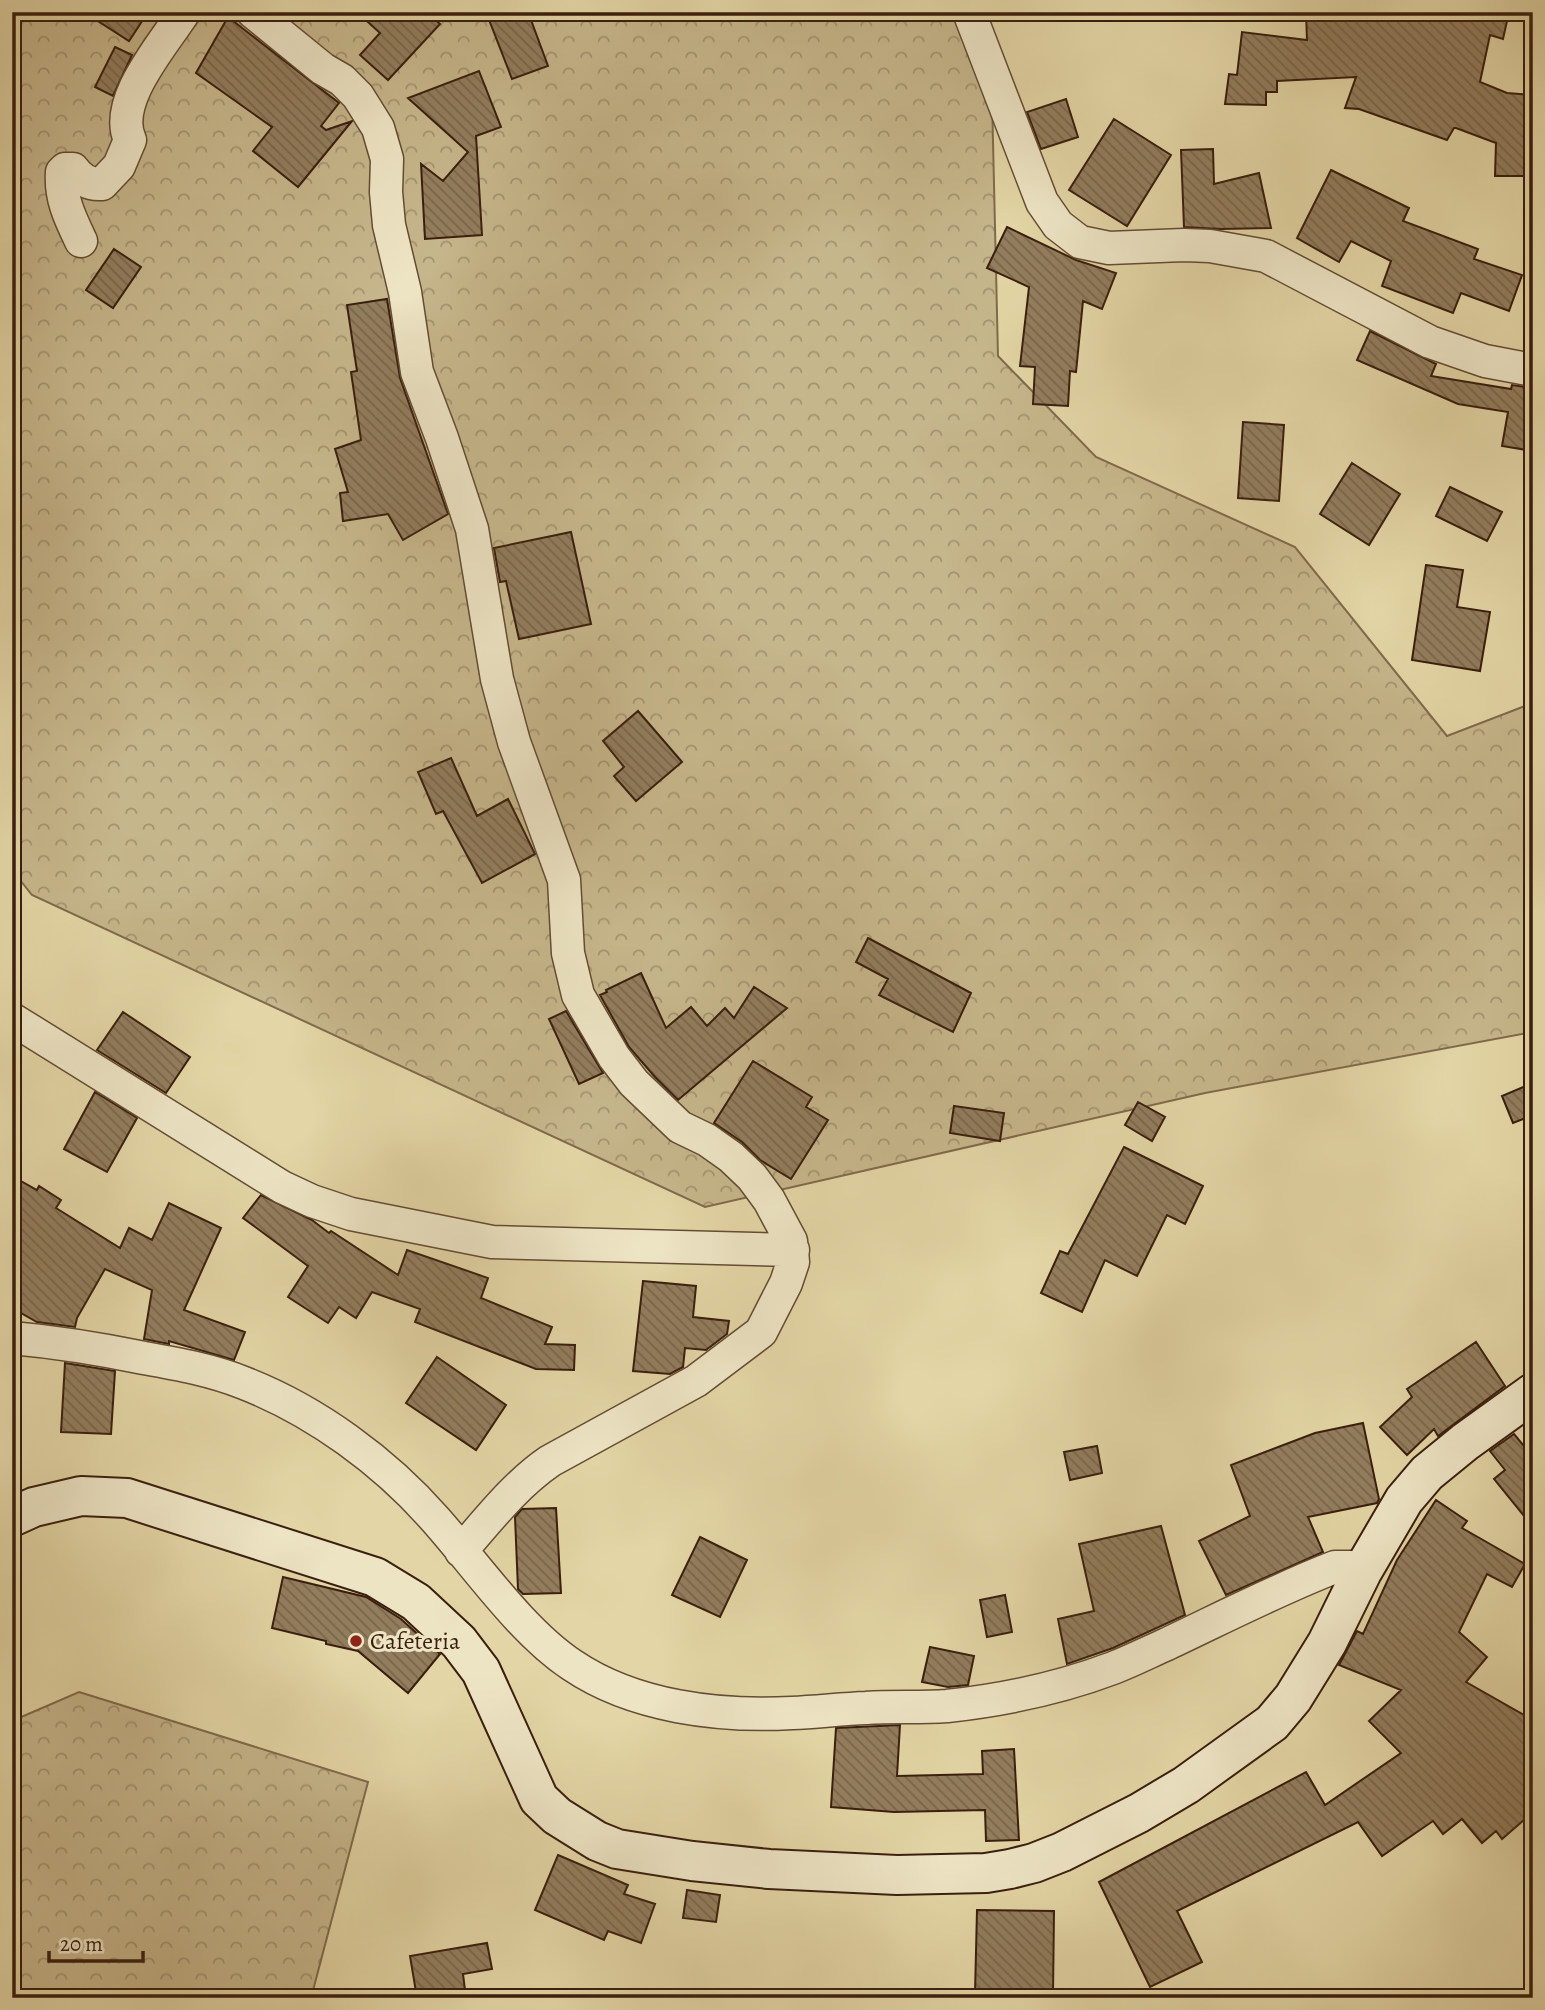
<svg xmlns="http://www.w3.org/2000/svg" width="1545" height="2010" font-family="Alegreya,serif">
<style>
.forest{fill:url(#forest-crowns);stroke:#806a4c;stroke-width:2}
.building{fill:url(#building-back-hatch);stroke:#3a1e0e;stroke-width:2}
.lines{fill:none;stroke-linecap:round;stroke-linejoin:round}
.street-casing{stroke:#644c34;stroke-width:35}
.secondary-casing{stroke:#3a1e0e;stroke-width:42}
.street{stroke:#ede4c4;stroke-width:32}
.secondary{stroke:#ede4c4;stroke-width:38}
.poi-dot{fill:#8f2418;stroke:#ede4c4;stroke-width:2.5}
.labels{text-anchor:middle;stroke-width:6;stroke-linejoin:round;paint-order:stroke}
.poi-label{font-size:24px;fill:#3a1e0e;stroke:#ede4c4;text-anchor:start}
</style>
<defs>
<pattern id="forest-crowns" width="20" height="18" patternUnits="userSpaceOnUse" patternTransform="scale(1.75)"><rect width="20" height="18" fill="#c6b68b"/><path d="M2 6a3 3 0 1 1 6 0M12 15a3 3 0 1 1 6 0" fill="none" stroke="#a29370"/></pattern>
<pattern id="building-back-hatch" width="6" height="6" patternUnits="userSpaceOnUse" patternTransform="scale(1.75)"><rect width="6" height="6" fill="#927d5d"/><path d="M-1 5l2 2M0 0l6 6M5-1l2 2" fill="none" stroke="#78664b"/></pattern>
</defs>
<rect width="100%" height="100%" fill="#e3d5a5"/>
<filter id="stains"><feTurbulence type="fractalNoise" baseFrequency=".00286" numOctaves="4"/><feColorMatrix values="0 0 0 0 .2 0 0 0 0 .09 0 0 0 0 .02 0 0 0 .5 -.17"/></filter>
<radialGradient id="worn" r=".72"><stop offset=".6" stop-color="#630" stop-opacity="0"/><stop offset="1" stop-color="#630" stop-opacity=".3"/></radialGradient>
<path class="forest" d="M 12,12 L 990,12 L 998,356 L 1096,457 L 1295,547 L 1447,736 L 1533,703 L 1533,1032 L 1205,1093 L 705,1207 L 32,895 L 12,870 Z
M 79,1692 L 368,1782 L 311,1998 L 12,1998 L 12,1721 Z"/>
<path class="building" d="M 84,12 L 148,12 L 129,41 Z
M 357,12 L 427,12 L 440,24 L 388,80 L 360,55 L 380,33 Z
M 486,12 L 528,12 L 548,66 L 512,79 Z
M 1306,12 L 1509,12 L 1503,39 L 1490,35 L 1480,82 L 1507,93 L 1533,95 L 1533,173 L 1524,173 L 1524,176 L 1495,176 L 1496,143 L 1456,128 L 1454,128 L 1447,140 L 1359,109 L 1345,108 L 1356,77 L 1277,81 L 1277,92 L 1266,92 L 1266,105 L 1225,104 L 1229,74 L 1237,75 L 1242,32 L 1307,40 Z
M 228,17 L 339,103 L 321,126 L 326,130 L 352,121 L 298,187 L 253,151 L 272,127 L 196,73 Z
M 115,47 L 132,55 L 113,96 L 95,87 Z
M 479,71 L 501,127 L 476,136 L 482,235 L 425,239 L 421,164 L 443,181 L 468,152 L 408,98 Z
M 1066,99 L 1078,137 L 1041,149 L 1027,112 Z
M 1114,119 L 1171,155 L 1127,226 L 1069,190 Z
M 1213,149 L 1214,184 L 1259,173 L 1271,228 L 1221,229 L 1184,227 L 1181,150 Z
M 1331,170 L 1409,208 L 1403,221 L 1478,249 L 1474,259 L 1522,275 L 1509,311 L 1461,293 L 1453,313 L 1382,286 L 1391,261 L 1351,241 L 1339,262 L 1297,238 Z
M 1007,227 L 1076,260 L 1116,273 L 1102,309 L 1083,301 L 1076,372 L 1070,371 L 1068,406 L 1033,404 L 1035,367 L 1020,366 L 1029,287 L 987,268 Z
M 114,249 L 141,267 L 113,308 L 86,290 Z
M 387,299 L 400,378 L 448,514 L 403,540 L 388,514 L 343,521 L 340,493 L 348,492 L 335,449 L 361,440 L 351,372 L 357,371 L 347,305 Z
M 1370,331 L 1436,364 L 1431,376 L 1511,389 L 1512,385 L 1533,388 L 1533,451 L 1502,446 L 1508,412 L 1458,404 L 1357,360 Z
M 1243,422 L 1284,425 L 1279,501 L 1238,498 Z
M 1352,463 L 1400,494 L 1369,545 L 1320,514 Z
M 1450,487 L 1502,512 L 1487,541 L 1436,516 Z
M 571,532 L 591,624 L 519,639 L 506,581 L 500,582 L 494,548 Z
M 1426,565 L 1463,570 L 1457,607 L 1490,612 L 1480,671 L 1412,660 Z
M 638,711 L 682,762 L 636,801 L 614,776 L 624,767 L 603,741 Z
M 451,758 L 477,816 L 508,799 L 535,854 L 482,883 L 443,811 L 436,814 L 418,772 Z
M 868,938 L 971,993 L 953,1032 L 879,995 L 888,979 L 856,962 Z
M 641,973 L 666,1028 L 691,1007 L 707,1026 L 725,1008 L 734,1018 L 754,987 L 787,1008 L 678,1100 L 655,1077 L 629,1047 L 600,995 L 607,992 L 606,990 Z
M 566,1011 L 603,1073 L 579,1084 L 549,1019 Z
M 123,1012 L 190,1057 L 166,1093 L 97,1050 Z
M 753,1061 L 812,1097 L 806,1107 L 828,1120 L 791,1179 L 760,1160 L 742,1142 L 714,1123 Z
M 1533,1083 L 1533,1115 L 1513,1123 L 1502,1096 Z
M 95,1092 L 137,1118 L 107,1172 L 64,1149 Z
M 1138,1102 L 1165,1117 L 1152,1141 L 1125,1125 Z
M 954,1106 L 1004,1113 L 1000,1141 L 950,1133 Z
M 1124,1147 L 1203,1186 L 1185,1224 L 1167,1215 L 1137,1276 L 1105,1260 L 1082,1312 L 1041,1293 L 1060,1251 L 1068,1254 Z
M 12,1176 L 37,1190 L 39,1186 L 61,1200 L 56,1208 L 120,1248 L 129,1228 L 152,1240 L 169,1203 L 221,1228 L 184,1310 L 245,1332 L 234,1360 L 169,1341 L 169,1344 L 144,1339 L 152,1290 L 105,1269 L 77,1318 L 75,1327 L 37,1322 L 12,1308 Z
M 261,1195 L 312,1220 L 329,1233 L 331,1231 L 398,1275 L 407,1250 L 488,1278 L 481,1298 L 552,1327 L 545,1344 L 575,1345 L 574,1370 L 536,1369 L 415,1322 L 420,1309 L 372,1292 L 356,1318 L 339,1307 L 328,1323 L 288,1297 L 308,1266 L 243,1218 Z
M 643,1281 L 696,1286 L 693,1317 L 729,1321 L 727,1334 L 706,1350 L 685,1348 L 683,1367 L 670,1374 L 633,1371 Z
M 1476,1342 L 1505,1386 L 1438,1436 L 1434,1429 L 1407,1455 L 1380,1427 L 1412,1397 L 1407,1389 Z
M 437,1357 L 506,1405 L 476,1450 L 406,1403 Z
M 65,1363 L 115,1371 L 111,1434 L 61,1432 Z
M 1363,1423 L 1379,1499 L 1377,1503 L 1308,1517 L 1323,1552 L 1226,1595 L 1199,1541 L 1250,1516 L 1231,1465 L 1315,1433 Z
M 1514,1434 L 1528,1451 L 1533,1447 L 1533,1527 L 1494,1479 L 1505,1470 L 1490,1451 Z
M 1097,1446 L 1102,1473 L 1070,1480 L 1064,1452 Z
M 1436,1500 L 1467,1521 L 1462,1528 L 1525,1564 L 1512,1587 L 1487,1574 L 1459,1632 L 1487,1657 L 1466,1682 L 1533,1720 L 1533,1812 L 1502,1839 L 1496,1831 L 1482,1843 L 1462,1819 L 1443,1834 L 1433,1821 L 1382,1856 L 1358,1822 L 1177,1911 L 1202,1962 L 1150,1987 L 1099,1882 L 1306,1772 L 1325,1805 L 1401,1753 L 1369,1721 L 1401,1690 L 1339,1665 L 1357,1631 L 1363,1634 L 1397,1560 Z
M 556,1508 L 561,1593 L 523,1594 L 518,1589 L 515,1517 L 522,1509 Z
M 1161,1526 L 1185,1615 L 1113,1648 L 1067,1664 L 1058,1619 L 1094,1611 L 1079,1544 Z
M 700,1537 L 747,1560 L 720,1617 L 672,1595 Z
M 283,1577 L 366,1597 L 401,1619 L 440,1654 L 408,1693 L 358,1651 L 326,1644 L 326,1641 L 272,1628 Z
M 1005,1595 L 1012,1632 L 987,1637 L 980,1600 Z
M 930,1647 L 974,1656 L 968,1685 L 948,1687 L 922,1682 Z
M 900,1725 L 897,1776 L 983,1774 L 982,1751 L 1014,1749 L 1019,1840 L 986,1841 L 985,1810 L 894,1812 L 831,1807 L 836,1728 Z
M 558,1855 L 628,1885 L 624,1894 L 655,1904 L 641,1943 L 608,1931 L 604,1940 L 535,1910 Z
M 687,1890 L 720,1895 L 716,1922 L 683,1918 Z
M 977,1910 L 1054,1911 L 1053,1995 L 975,1994 Z
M 487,1943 L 492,1969 L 463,1974 L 466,1998 L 417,1998 L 410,1956 Z"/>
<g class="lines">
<defs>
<path id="street" d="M 253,12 L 323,69 L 342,80 L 358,96 L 378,128 L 387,159 L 386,192 L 389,225 L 405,292 L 417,372 L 442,438 L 472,529 L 497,679 L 514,742 L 564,880 L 568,953 L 578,995 L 614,1057 L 634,1083 L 680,1127 L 707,1140 L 731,1157 L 752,1177 L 769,1200 L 791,1241 L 793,1262 L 786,1283 L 761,1332 L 696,1381 L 550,1461 C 515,1485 489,1519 461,1551
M 969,12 L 1042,202 L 1058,225 L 1080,242 L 1109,248 L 1184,245 L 1210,246 L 1266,256 L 1430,342 L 1485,361 L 1533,370
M 81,241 C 70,218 60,198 62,172 L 65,169 L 73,169 C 80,179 89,185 102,184 L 119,166 L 130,140 C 112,101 164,44 184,12
M 12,1019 L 282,1187 L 312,1201 L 351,1214 L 492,1242 L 793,1250
M 12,1338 C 57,1342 100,1349 144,1358 C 178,1364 212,1370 244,1383 C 316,1411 385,1462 435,1519 C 476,1565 521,1631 572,1665 C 634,1707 719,1717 792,1713 C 817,1712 841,1709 866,1708 C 893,1706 920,1708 947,1706 C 1003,1700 1060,1688 1113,1668 C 1131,1661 1149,1652 1167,1644 C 1222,1618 1278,1589 1335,1567 L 1351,1567 L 1362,1572"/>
<path id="secondary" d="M 12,1517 L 34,1507 L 81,1496 L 127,1498 L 375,1577 L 416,1602 L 459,1642 L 481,1671 L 539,1799 L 557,1816 L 597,1841 L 617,1849 L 692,1861 L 769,1869 L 897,1875 L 986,1873 L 1010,1869 L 1034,1863 L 1062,1852 L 1139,1813 L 1186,1785 L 1272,1723 L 1293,1698 L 1327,1643 L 1362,1572 L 1404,1500 L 1427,1473 L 1465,1442 L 1533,1393"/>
</defs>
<use href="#street" class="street-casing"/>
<use href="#secondary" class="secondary-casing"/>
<use href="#street" class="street"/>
<use href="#secondary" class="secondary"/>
</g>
<circle class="poi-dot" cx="356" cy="1641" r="7"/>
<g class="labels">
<g class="poi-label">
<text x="370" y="1649">Cafeteria</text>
</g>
</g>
<rect width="1545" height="2010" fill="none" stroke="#e3d5a5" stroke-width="42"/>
<rect x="14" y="14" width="1517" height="1982" fill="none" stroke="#3a1e0e" stroke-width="3.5"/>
<rect x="21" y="21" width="1503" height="1968" fill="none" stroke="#3a1e0e" stroke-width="2"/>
<path d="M49 1951v10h94v-10" fill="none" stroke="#3a1e0e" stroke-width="3.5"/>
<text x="60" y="1951" font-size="21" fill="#3a1e0e" stroke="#ede4c4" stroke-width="5" paint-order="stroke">20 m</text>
<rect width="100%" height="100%" filter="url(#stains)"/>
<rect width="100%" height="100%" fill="url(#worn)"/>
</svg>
